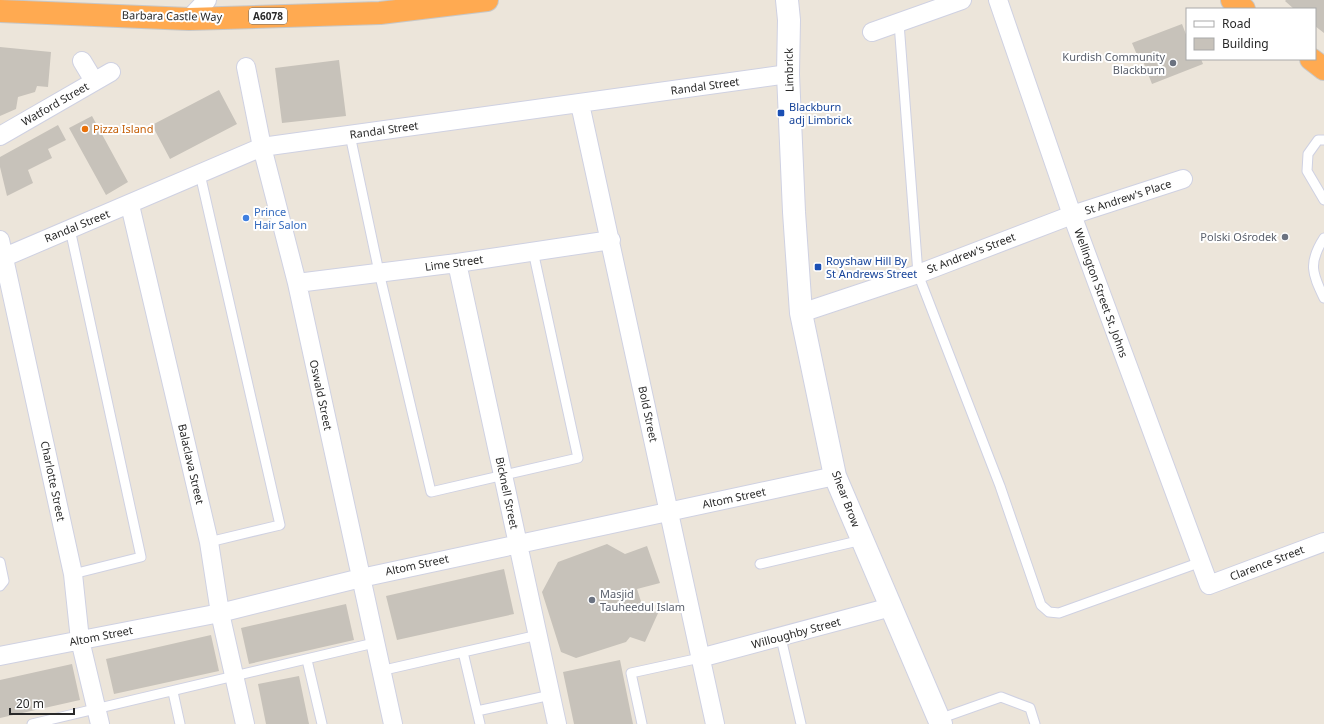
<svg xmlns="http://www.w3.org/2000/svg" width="1324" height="724" font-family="'Noto Sans',sans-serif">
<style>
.building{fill:#c7c2ba}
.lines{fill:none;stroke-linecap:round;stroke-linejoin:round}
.lane-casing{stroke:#cfd1e2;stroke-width:11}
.street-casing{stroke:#cfd1e2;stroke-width:20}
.secondary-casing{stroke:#cfd1e2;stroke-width:24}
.highway-casing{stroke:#c7c7c7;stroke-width:24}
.lane{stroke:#fff;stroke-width:9}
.street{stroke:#fff;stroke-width:18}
.secondary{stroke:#fff;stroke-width:22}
.highway{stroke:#ffaa51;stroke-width:22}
.worship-dot{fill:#6b7280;stroke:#fff;stroke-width:1.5}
.transit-dot{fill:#1a4fb4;stroke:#fff;stroke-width:1.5}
.food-dot{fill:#e8710a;stroke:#fff;stroke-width:1.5}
.shop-dot{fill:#3f7fe0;stroke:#fff;stroke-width:1.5}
.labels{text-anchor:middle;stroke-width:4;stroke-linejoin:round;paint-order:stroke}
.shield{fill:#fff;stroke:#696969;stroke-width:1}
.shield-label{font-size:10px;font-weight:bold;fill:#292929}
.street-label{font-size:11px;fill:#292929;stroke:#fff}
.worship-label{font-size:11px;fill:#5b616d;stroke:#fff;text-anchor:end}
.transit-label{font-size:11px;fill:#164399;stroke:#fff;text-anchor:start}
.food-label{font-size:11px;fill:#c56008;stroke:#fff;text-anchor:start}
.shop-label{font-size:11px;fill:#366cbe;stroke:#fff;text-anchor:start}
</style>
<rect width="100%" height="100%" fill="#ece5da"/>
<path class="building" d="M 1286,0 L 1324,0 L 1324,33 L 1315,26 L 1315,9 L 1294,9 L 1285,1 Z
M 1182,24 L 1187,37 L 1187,59 L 1201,59 L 1203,64 L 1152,84 L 1143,61 L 1140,62 L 1132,43 Z
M 0,47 L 51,52 L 48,87 L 37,86 L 35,92 L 18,97 L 16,109 L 0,116 Z
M 339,60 L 346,116 L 282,123 L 275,68 Z
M 219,90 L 237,124 L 170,159 L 152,125 Z
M 92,116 L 128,182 L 106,195 L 69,128 Z
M 58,125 L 66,140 L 48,149 L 52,158 L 28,170 L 33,183 L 7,196 L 0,167 L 0,157 Z
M 607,544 L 625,554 L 647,546 L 660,583 L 637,589 L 643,608 L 659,611 L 645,642 L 630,637 L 626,642 L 576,658 L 561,652 L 542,592 L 558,562 Z
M 504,569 L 514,614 L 397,640 L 386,596 Z
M 346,604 L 354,640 L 249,664 L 241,628 Z
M 211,635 L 219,671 L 114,694 L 106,659 Z
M 620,660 L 633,724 L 574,724 L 563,672 Z
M 72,664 L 80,700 L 0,718 L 0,680 Z
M 299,676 L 309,724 L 266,724 L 258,684 Z"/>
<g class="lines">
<defs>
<path id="lane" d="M 899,23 L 918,274 L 1000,486 L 1041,605 L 1049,612 L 1059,613 L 1201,562
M 350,135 L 379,272 L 431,492 L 578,458 L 533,251
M 1324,140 L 1318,140 L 1308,154 L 1307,171 L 1324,200
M 200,174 L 280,525 L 209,542
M 70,229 L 141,557 L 73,574
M 1324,238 C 1308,263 1312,273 1324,298
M 0,562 L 4,581 L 0,586
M 760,564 L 862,540
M 781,638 L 801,724
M 463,652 L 480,724
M 307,660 L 322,724
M 380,671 L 538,635
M 173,692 L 180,724
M 477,711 L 551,695
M 939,719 L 1001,697 L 1030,708 L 1035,724
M 32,724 L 374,643
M 642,724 L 631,673 L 700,658"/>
<path id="street" d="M 998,0 L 1072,215 L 1209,585 L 1324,542
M 189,19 L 207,0
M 872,32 L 962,0
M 82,61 L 94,81
M 246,67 L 262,147 L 297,283 L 393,724
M 580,104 L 715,724
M 0,136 L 111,72
M 130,205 L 209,542 L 220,613 L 245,724
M 0,240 L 73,574 L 80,640 L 100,724
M 0,259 L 262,147 L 788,74
M 457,263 L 557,724
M 297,283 L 457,263 L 611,240
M 801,313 L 918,274 L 1072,215 L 1183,179
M 0,656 L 220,613 L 361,578 L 835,476
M 700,658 L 891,607"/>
<path id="secondary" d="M 787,0 L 789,20 L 788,74 L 794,212 L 801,313 L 835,476 L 941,724"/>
<path id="highway" d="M 1232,0 L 1244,9
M 0,11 L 189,19 L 380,13 L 487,0
M 1311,59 L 1324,69"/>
</defs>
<use href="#lane" class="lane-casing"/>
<use href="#street" class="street-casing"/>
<use href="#secondary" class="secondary-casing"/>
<use href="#highway" class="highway-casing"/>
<use href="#lane" class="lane"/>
<use href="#street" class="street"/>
<use href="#secondary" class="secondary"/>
<use href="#highway" class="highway"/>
</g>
<g class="worship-dot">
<circle cx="1173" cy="63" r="4"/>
<circle cx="1285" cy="237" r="4"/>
<circle cx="592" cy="600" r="4"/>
</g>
<g class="transit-dot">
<rect x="777" y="109" width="8" height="8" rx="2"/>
<rect x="814" y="263" width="8" height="8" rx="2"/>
</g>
<circle class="food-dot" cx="85" cy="129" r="4"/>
<circle class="shop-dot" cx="246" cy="218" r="4"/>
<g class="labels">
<rect class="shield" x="249" y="8" width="38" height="16" rx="3"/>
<g class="shield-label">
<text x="268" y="20">A6078</text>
</g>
<g class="street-label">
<text transform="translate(172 16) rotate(1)" y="4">Barbara Castle Way</text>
<text transform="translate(789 70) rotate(-91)" y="4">Limbrick</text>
<text transform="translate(705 86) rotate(-8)" y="4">Randal Street</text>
<text transform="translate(55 104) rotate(-30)" y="4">Watford Street</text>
<text transform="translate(384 130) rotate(-8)" y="4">Randal Street</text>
<text transform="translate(1128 197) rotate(-18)" y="4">St Andrew's Place</text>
<text transform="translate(77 226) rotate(-22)" y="4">Randal Street</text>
<text transform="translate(971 253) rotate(-21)" y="4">St Andrew's Street</text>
<text transform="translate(454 263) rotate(-8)" y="4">Lime Street</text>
<text transform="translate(1101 293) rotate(70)" y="4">Wellington Street St. Johns</text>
<text transform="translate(321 395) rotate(78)" y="4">Oswald Street</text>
<text transform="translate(648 414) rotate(78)" y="4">Bold Street</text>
<text transform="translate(191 464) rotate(77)" y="4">Balaclava Street</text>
<text transform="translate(53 481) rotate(78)" y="4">Charlotte Street</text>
<text transform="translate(507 493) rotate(78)" y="4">Bicknell Street</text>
<text transform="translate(734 498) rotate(-12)" y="4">Altom Street</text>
<text transform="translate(846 499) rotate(69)" y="4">Shear Brow</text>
<text transform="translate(1267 563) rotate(-21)" y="4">Clarence Street</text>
<text transform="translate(417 565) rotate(-12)" y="4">Altom Street</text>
<text transform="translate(796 633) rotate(-15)" y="4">Willoughby Street</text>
<text transform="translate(101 636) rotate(-11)" y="4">Altom Street</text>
</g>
<g class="worship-label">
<text x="1165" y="61">Kurdish Community<tspan x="1165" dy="13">Blackburn</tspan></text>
<text x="1277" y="241">Polski Ośrodek</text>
<text x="600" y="598" text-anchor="start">Masjid<tspan x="600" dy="13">Tauheedul Islam</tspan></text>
</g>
<g class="transit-label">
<text x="789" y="111">Blackburn<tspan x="789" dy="13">adj Limbrick</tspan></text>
<text x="826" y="265">Royshaw Hill By<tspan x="826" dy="13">St Andrews Street</tspan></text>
</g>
<g class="food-label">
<text x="93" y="133">Pizza Island</text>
</g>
<g class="shop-label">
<text x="254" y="216">Prince<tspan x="254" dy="13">Hair Salon</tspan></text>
</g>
</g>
<rect x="1186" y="8" width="130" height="52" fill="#ffffff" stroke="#a9a9a9"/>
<rect x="1194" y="21" width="20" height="6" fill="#ffffff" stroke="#a9a9a9"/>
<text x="1222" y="28" font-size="12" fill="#292929">Road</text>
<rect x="1194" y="38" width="20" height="12" fill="#c7c2ba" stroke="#a9a9a9"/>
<text x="1222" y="48" font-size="12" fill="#292929">Building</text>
<path d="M10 708v6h64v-6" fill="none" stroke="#292929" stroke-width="2"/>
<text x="16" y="708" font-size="12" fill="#292929" stroke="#ffffff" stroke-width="3" paint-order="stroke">20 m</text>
</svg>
